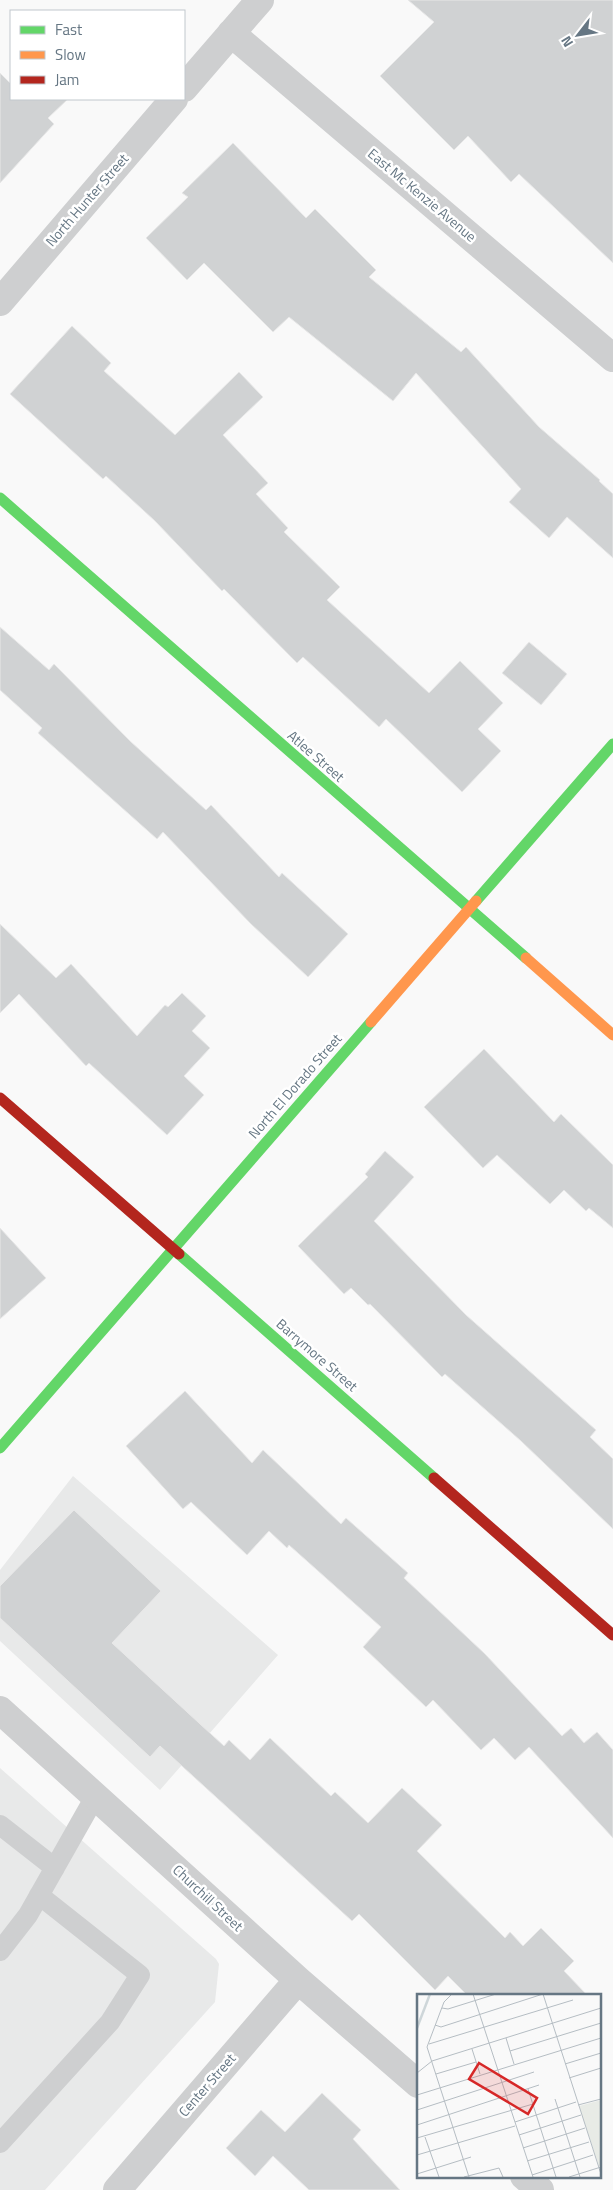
<svg xmlns="http://www.w3.org/2000/svg" width="613" height="2190" font-family="'Titillium Web',sans-serif">
<style>
.built{fill:#e8e9e9}
.building{fill:#d0d2d3;stroke:#e8e8e8}
.lines{fill:none;stroke-linecap:round;stroke-linejoin:round}
.lane{stroke:#cecfd0;stroke-width:20}
.street{stroke:#cecfd0;stroke-width:28}
.fast{stroke:#63d668;stroke-width:11}
.slow{stroke:#ff974d;stroke-width:11}
.jam{stroke:#b3261e;stroke-width:11}
.labels{text-anchor:middle;stroke-width:5;stroke-linejoin:round;paint-order:stroke}
.street-label{font-size:14px;fill:#657683;stroke:#fff}
.inset-river{fill:none;stroke:#ced6d9;stroke-width:2.5}
.inset-road{fill:none;stroke:#b5bdc3;stroke-width:1}
.view{fill:#d62828;fill-opacity:0.15;stroke:#d62828;stroke-width:2.5}
.inset-edge{fill:none;stroke:#657683;stroke-width:2.5}
</style>
<rect width="100%" height="100%" fill="#f9f9f9"/>
<path class="built" d="M 73,1476 L 278,1655 L 160,1790 L 0,1641 L 0,1570 Z
M 0,1768 L 216,1959 L 219,1964 L 215,2002 L 45,2190 L 0,2190 Z"/>
<path class="building" d="M 408,0 L 613,0 L 613,263 L 519,174 L 511,182 L 468,136 L 454,150 L 380,76 L 434,22 Z
M 0,73 L 11,84 L 11,99 L 68,99 L 48,118 L 54,124 L 0,183 Z
M 233,143 L 306,218 L 315,209 L 376,270 L 369,277 L 461,352 L 466,347 L 539,427 L 600,480 L 599,481 L 613,494 L 613,558 L 567,517 L 549,538 L 509,502 L 521,489 L 416,373 L 393,401 L 289,317 L 273,332 L 204,263 L 187,280 L 146,238 L 188,197 L 182,193 Z
M 72,326 L 111,363 L 104,371 L 175,435 L 239,372 L 263,397 L 223,435 L 268,483 L 256,494 L 288,528 L 284,532 L 340,587 L 327,600 L 429,693 L 460,661 L 503,703 L 478,729 L 501,751 L 462,792 L 386,719 L 379,727 L 303,657 L 297,663 L 224,589 L 222,591 L 155,521 L 106,476 L 103,479 L 10,394 Z
M 0,627 L 49,670 L 54,664 L 130,741 L 206,810 L 211,805 L 279,877 L 282,873 L 348,934 L 308,977 L 251,924 L 163,832 L 157,839 L 38,733 L 42,728 L 0,690 Z
M 529,642 L 567,674 L 541,705 L 502,673 Z
M 0,924 L 56,978 L 71,964 L 137,1036 L 165,1005 L 168,1007 L 182,993 L 206,1016 L 192,1031 L 210,1048 L 184,1076 L 204,1095 L 167,1135 L 89,1063 L 86,1066 L 19,994 L 0,1013 Z
M 484,1049 L 554,1122 L 561,1114 L 613,1165 L 613,1228 L 589,1208 L 586,1211 L 564,1190 L 550,1204 L 497,1155 L 483,1168 L 424,1107 Z
M 385,1151 L 414,1177 L 374,1221 L 466,1315 L 596,1430 L 590,1437 L 613,1459 L 613,1529 L 521,1441 L 445,1374 L 442,1377 L 370,1304 L 368,1305 L 351,1288 L 344,1294 L 298,1246 L 368,1177 L 365,1174 Z
M 0,1228 L 46,1278 L 0,1319 Z
M 185,1391 L 252,1463 L 263,1450 L 341,1524 L 346,1518 L 408,1573 L 404,1578 L 485,1654 L 562,1736 L 571,1728 L 584,1743 L 597,1732 L 613,1750 L 613,1838 L 529,1747 L 515,1760 L 494,1738 L 481,1750 L 433,1700 L 426,1707 L 363,1647 L 381,1627 L 289,1545 L 287,1548 L 269,1531 L 247,1555 L 191,1502 L 183,1509 L 126,1446 Z
M 74,1510 L 161,1591 L 112,1643 L 224,1746 L 229,1740 L 250,1760 L 270,1738 L 331,1796 L 335,1792 L 368,1823 L 402,1788 L 442,1825 L 417,1851 L 505,1938 L 510,1932 L 523,1946 L 541,1928 L 574,1961 L 564,1971 L 587,1995 L 467,1995 L 448,1976 L 435,1990 L 359,1914 L 352,1921 L 160,1746 L 150,1757 L 0,1618 L 0,1586 Z
M 322,2093 L 361,2130 L 353,2139 L 400,2190 L 309,2190 L 273,2156 L 255,2176 L 226,2148 L 261,2110 L 285,2132 Z"/>
<g class="lines">
<path class="lane" d="M 0,1825 L 55,1868
M 0,1951 L 28,1915 L 96,1795
M 0,2143 L 110,2022 L 140,1975 L 39,1895"/>
<path class="street" d="M 231,33 L 613,358
M 184,88 L 260,0
M 0,302 L 174,99
M 0,1710 L 298,1980 L 418,2084
M 524,2176 L 540,2190
M 117,2190 L 298,1980"/>
<path class="fast" d="M 0,498 L 526,958
M 476,901 L 613,744
M 179,1254 L 434,1478
M 0,1448 L 371,1022"/>
<path class="slow" d="M 526,958 L 613,1035
M 371,1022 L 476,901"/>
<path class="jam" d="M 0,1098 L 179,1254
M 434,1478 L 613,1635"/>
</g>
<g class="labels">
<g class="street-label">
<text transform="translate(422 195) rotate(40)" y="5">East Mc Kenzie Avenue</text>
<text transform="translate(87 200) rotate(-49)" y="5">North Hunter Street</text>
<text transform="translate(316 756) rotate(41)" y="5">Atlee Street</text>
<text transform="translate(295 1086) rotate(-49)" y="5">North El Dorado Street</text>
<text transform="translate(317 1355) rotate(41)" y="5">Barrymore Street</text>
<text transform="translate(208 1898) rotate(43)" y="5">Churchill Street</text>
<text transform="translate(207 2085) rotate(-49)" y="5">Center Street</text>
</g>
</g>
<g transform="translate(417 1994)">
<rect width="184" height="184" fill="#f9f9f9"/>
<path d="M 184,106 L 184,171 L 182,172 L 162,112 Z" fill="#e8ebe6"/>
<path class="inset-river" d="M 0,34 L 13,0"/>
<path class="inset-road" d="M 35,0 L 27,8 L 10,53 L 52,183M 56,0 L 116,183M 126,0 L 184,180M 25,14 L 31,15 L 79,0M 18,31 L 24,33 L 126,0M 89,44 L 97,70M 12,50 L 156,6M 55,55 L 63,80M 93,57 L 184,29M 148,70 L 184,59M 0,79 L 15,67 L 184,14M 19,80 L 59,68M 152,84 L 184,74M 111,95 L 139,183M 0,101 L 184,44M 138,105 L 163,183M 161,111 L 184,105M 0,116 L 117,78M 98,128 L 159,108M 0,131 L 122,91M 102,141 L 164,121M 8,143 L 22,183M 0,144 L 116,110M 106,154 L 168,134M 0,161 L 98,132M 110,167 L 172,148M 0,180 L 54,163M 115,181 L 176,161M 47,183 L 82,174 L 86,183M 152,183 L 184,173"/>
<path class="view" d="M 62,69 L 120,104 L 111,120 L 52,85 Z"/>
<rect width="184" height="184" class="inset-edge"/>
</g>
<rect x="10" y="10" width="175" height="90" fill="#ffffff" stroke="#c1c8cd"/>
<rect x="20" y="26" width="25" height="8" fill="#63d668" stroke="#c1c8cd"/>
<text x="55" y="35" font-size="15" fill="#657683">Fast</text>
<rect x="20" y="51" width="25" height="8" fill="#ff974d" stroke="#c1c8cd"/>
<text x="55" y="60" font-size="15" fill="#657683">Slow</text>
<rect x="20" y="76" width="25" height="8" fill="#b3261e" stroke="#c1c8cd"/>
<text x="55" y="85" font-size="15" fill="#657683">Jam</text>
<g transform="translate(578 35) rotate(239)" stroke="#ffffff" stroke-width="4" paint-order="stroke">
<path d="M0-4L9 19L0 12L-9 19Z" fill="#657683"/>
<text y="-8" font-size="14" font-weight="bold" text-anchor="middle" fill="#657683">N</text>
</g>
</svg>
